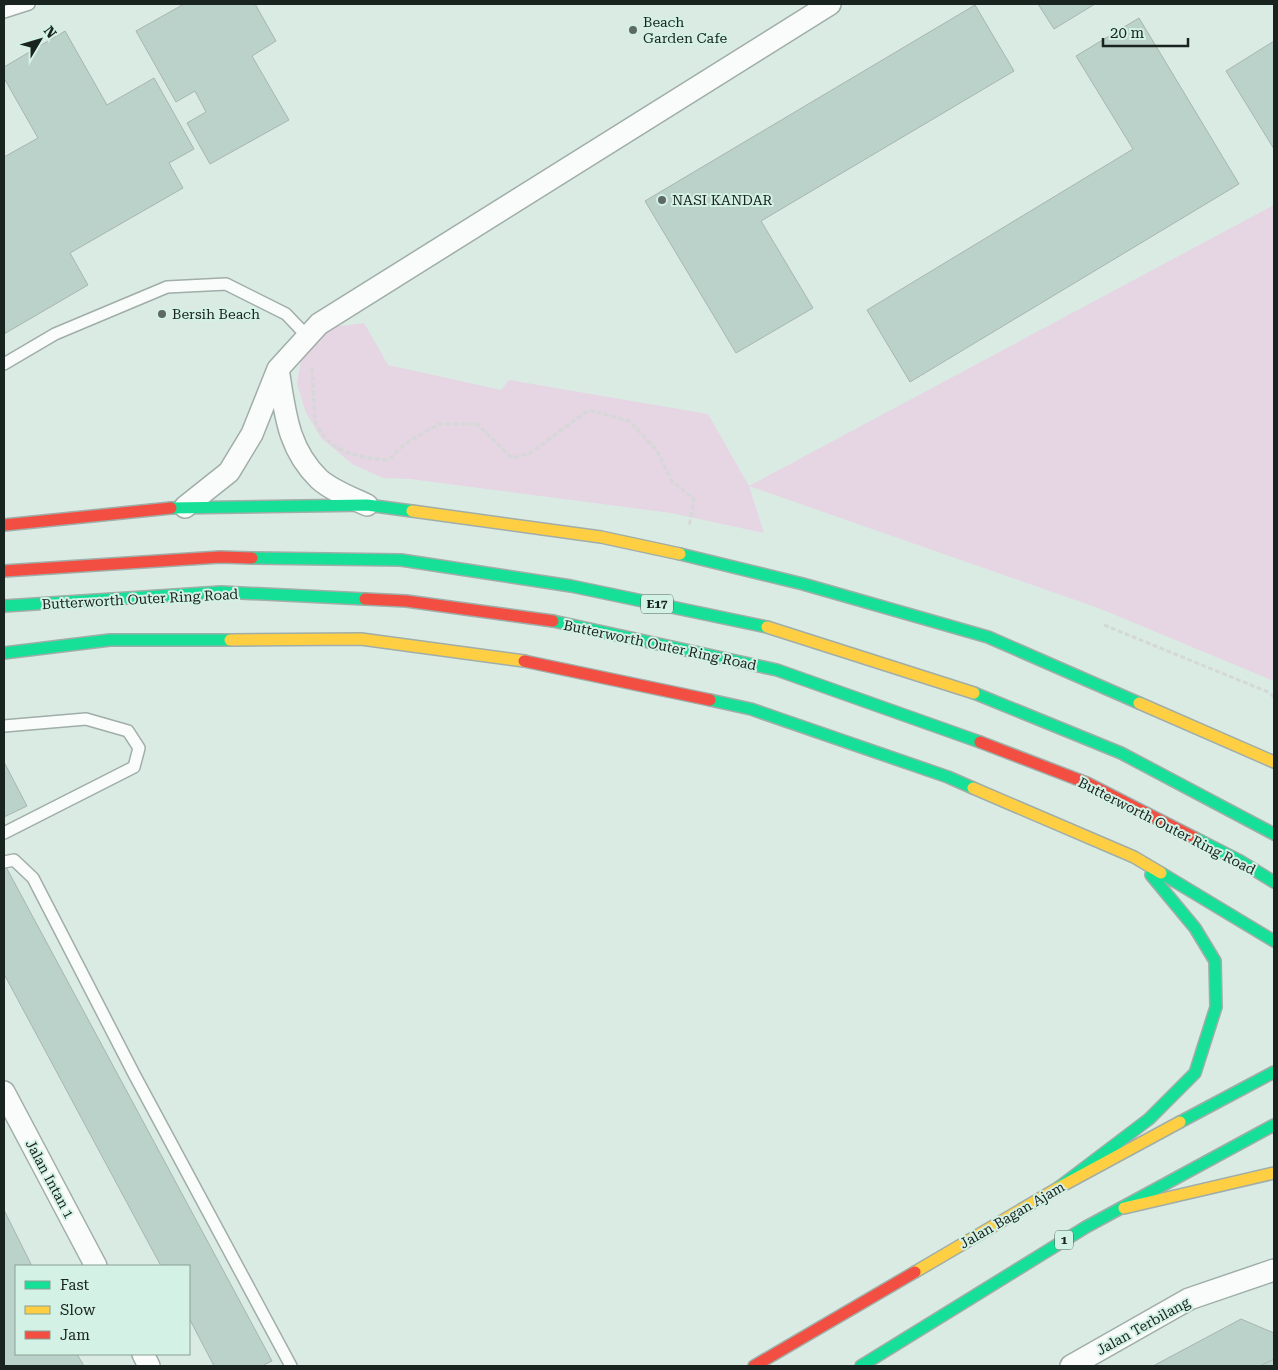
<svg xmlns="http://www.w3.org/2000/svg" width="1278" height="1370" font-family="'Roboto Serif',serif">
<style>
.green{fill:#e6d5e3}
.building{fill:#bbd2ca;stroke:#a8b5b0}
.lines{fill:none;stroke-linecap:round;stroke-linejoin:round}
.lane-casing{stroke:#a0ada8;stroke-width:14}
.street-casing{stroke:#a0ada8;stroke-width:24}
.fast-casing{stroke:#a0ada8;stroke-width:14}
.slow-casing{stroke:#a0ada8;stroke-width:14}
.jam-casing{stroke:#a0ada8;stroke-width:14}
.path{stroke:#d4d9d7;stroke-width:3;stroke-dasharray:5 2.5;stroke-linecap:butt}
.lane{stroke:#f9fcfb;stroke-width:11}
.street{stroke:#f9fcfb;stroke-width:21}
.fast{stroke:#16e098;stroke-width:11}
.slow{stroke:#ffcf43;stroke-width:11}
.jam{stroke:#f24e42;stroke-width:11}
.poi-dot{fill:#5d6964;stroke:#d4f1e5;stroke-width:2}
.labels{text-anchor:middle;stroke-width:4;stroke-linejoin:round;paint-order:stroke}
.shield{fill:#d4f1e5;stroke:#51615a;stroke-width:1}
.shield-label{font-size:12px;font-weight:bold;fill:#19231f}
.poi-label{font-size:14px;fill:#19231f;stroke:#d4f1e5;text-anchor:start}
.street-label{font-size:14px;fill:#19231f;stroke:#d4f1e5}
</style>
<rect width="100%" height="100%" fill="#daebe4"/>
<path class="green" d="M 1274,205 L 1274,681 L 1098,608 L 749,486 L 764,533 L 671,513 L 410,479 L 383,478 L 352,464 L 321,438 L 306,413 L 297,384 L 302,354 L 317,329 L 364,323 L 388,365 L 501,390 L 509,380 L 708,414 L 749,486 Z"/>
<path class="building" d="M 184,4 L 255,4 L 276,41 L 252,56 L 289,120 L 210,164 L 187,123 L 206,112 L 195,91 L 176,102 L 136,31 Z
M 1038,4 L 1095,4 L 1054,29 Z
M 975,5 L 1014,71 L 761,221 L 813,308 L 736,353 L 645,201 Z
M 1139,18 L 1239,184 L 910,382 L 867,310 L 1133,149 L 1076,56 Z
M 65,31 L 107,105 L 154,78 L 194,149 L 169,163 L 183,188 L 70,253 L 88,285 L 4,334 L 4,157 L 38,138 L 4,78 L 4,67 Z
M 1274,41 L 1274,149 L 1226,71 Z
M 4,762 L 27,806 L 4,817 Z
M 6,867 L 272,1361 L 262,1366 L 214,1366 L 189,1318 L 189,1266 L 161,1266 L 4,974 L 4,868 Z
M 4,1210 L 32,1266 L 16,1266 L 16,1354 L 77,1354 L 84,1366 L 4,1366 Z
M 1241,1319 L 1274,1333 L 1274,1366 L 1153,1366 Z
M 1274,1359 L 1274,1366 L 1260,1366 Z"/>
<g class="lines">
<defs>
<path id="lane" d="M 4,12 L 29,4
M 4,364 L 55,334 L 167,287 L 226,284 L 286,314 L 307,336
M 4,726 L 86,719 L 128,731 L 139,748 L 134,767 L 4,833
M 4,862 L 14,860 L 33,878 L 134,1074 L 291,1366"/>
<path id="street" d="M 278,369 C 285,411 287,448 319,479 C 331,490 352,498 367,505
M 185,507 L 229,472 L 252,434 L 278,369 L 319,324 L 830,4
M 4,1092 L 96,1266
M 143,1354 L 149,1366
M 1071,1366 L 1189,1299 L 1274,1270"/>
<path id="fast" d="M 171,508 L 367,505 L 412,511
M 680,554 L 803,584 L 988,637 L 1139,703
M 252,558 L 401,560 L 571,586 L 767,627
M 4,606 L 221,592 L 365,599
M 553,621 L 777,670 L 980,742
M 4,653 L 110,640 L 230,640
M 974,693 L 1121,753 L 1274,834
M 710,700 L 751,709 L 948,777 L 973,788
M 1195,838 L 1240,861 L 1274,882
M 1161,873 L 1274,941
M 1180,1122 L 1274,1072
M 1058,1188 L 1149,1119 L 1195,1073 L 1216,1007 L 1215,961 L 1195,928 L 1151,875
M 861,1366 L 1086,1227 L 1274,1125"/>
<path id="slow" d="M 412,511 L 601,537 L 680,554
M 767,627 L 974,693
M 230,640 L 361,639 L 524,661
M 1139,703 L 1274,762
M 973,788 L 1134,857 L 1161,873
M 1124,1208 L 1274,1173
M 915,1272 L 1058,1188 L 1180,1122"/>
<path id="jam" d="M 4,525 L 171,508
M 4,571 L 220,557 L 252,558
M 365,599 L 406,601 L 553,621
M 524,661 L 710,700
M 980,742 L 1087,783 L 1195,838
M 754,1366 L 915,1272"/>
</defs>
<use href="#lane" class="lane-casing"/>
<use href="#street" class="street-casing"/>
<use href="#fast" class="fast-casing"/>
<use href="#slow" class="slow-casing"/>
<use href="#jam" class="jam-casing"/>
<path class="path" d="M 312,368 C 313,378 314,417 316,423 C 329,453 360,458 388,460 L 406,443 L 439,424 L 477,424 L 512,458 L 530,453 L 589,410 L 629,421 L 656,449 L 672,481 L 694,499 L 689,527
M 1104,625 L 1268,692 L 1274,697"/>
<use href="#lane" class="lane"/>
<use href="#street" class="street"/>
<use href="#fast" class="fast"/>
<use href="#slow" class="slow"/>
<use href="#jam" class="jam"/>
</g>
<g class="poi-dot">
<circle cx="633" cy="30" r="5"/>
<circle cx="662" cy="200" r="5"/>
<circle cx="162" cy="314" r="5"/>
</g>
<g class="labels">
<g class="shield">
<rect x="641" y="594.5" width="32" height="19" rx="4"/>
<rect x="1055" y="1230.5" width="18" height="19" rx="4"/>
</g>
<g class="shield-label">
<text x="657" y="608">E17</text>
<text x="1064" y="1244">1</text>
</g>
<g class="poi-label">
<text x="643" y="27">Beach<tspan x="643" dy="16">Garden Cafe</tspan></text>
<text x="672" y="205">NASI KANDAR</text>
<text x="172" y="319">Bersih Beach</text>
</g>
<g class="street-label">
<text transform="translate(140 599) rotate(-3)" y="5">Butterworth Outer Ring Road</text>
<text transform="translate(660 645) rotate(12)" y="5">Butterworth Outer Ring Road</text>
<text transform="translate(1167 826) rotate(27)" y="5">Butterworth Outer Ring Road</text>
<text transform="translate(50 1179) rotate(62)" y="5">Jalan Intan 1</text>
<text transform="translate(1012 1215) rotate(-30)" y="5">Jalan Bagan Ajam</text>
<text transform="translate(1143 1326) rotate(-29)" y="5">Jalan Terbilang</text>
</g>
</g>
<rect width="1278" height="1370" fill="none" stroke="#19231f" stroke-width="10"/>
<rect x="15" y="1265" width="175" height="90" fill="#d4f1e5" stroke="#899f96"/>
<rect x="25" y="1281" width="25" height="8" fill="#16e098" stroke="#899f96"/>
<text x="60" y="1290" font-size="15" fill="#19231f">Fast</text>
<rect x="25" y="1306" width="25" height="8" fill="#ffcf43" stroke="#899f96"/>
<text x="60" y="1315" font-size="15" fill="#19231f">Slow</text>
<rect x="25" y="1331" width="25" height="8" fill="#f24e42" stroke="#899f96"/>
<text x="60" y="1340" font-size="15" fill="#19231f">Jam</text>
<g transform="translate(40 40) rotate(52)" stroke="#d4f1e5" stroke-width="4" paint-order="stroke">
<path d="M0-4L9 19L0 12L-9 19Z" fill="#19231f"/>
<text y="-8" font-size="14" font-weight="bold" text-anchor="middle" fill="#19231f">N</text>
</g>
<path d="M1103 38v8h85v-8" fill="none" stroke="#19231f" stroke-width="2.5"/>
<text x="1110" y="38" font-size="15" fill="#19231f" stroke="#d4f1e5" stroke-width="4" paint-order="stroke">20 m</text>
</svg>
